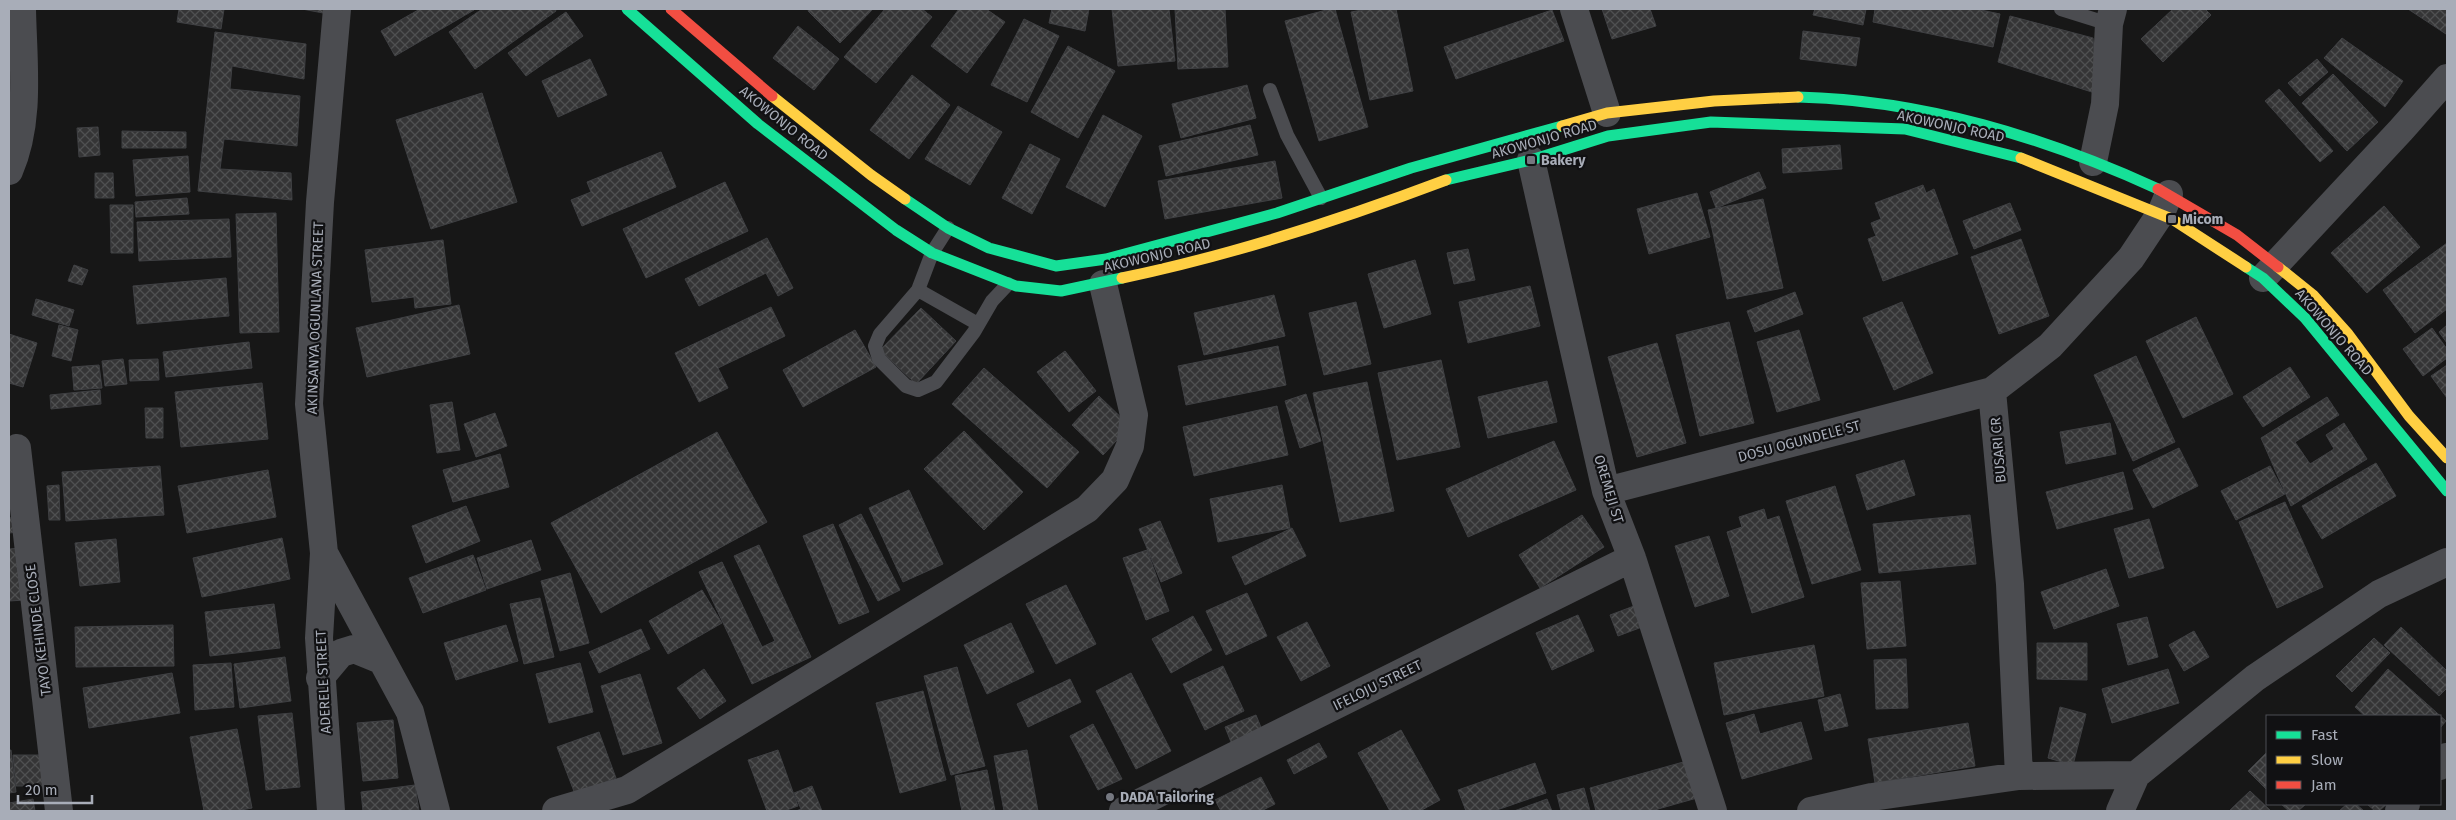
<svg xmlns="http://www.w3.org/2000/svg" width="2456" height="820" font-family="'Fira Sans',sans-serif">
  <defs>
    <pattern id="building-cross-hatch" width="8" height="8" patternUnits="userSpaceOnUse" patternTransform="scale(1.25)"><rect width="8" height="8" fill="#353536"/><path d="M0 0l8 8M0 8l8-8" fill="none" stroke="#4f5051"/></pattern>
  </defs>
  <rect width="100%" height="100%" fill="#171717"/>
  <path fill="url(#building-cross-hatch)" stroke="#3f4043" d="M179,9H224L221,29L177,22Z
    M302,9H324L323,13Z
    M420,9H474V10L395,56L381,31Z
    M482,9H555L556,11L475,69L449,32Z
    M809,9H873L840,43L808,11Z
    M885,9H922L932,17L876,83L844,57Z
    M959,9H986L1005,22L967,73L931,46Z
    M1052,9H1089L1085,31L1049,23Z
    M1112,9H1169L1175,61L1118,66Z
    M1175,9H1225L1228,67L1178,69Z
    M1330,9H1335L1368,127L1319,141L1285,21Z
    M1368,9H1396L1413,91L1370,100L1351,12Z
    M1602,9H1650L1656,26L1612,39Z
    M1815,9H1866L1863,25L1813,15Z
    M1875,9H1976L2000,14L1993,47L1873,22Z
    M2173,9H2205L2211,15L2163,62L2141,39Z
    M2408,9H2447V32L2446,34Z
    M1552,10L1564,41L1456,79L1444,47Z
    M566,12L583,36L526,76L508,53Z
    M2010,16L2093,38L2098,94L1998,62Z
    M1024,19L1059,36L1027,102L991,85Z
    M798,26L839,59L814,90L773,58Z
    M1803,31L1860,38L1856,66L1800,59Z
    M215,32L306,44L304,79L232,66L230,89L300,96L297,146L224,139L220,169L291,173L292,200L198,191Z
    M2342,38L2403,81L2385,107L2324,58Z
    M1068,46L1115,71L1078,138L1031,112Z
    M590,59L607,95L558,117L542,81Z
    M2317,59L2328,72L2300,96L2288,83Z
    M2333,74L2378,122L2347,151L2302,103Z
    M912,75L950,105L909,159L870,130Z
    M1247,85L1256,118L1181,138L1172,104Z
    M2279,89L2333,151L2320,162L2265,101Z
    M482,93L517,202L431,229L396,120Z
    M958,106L1002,132L970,185L925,159Z
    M1103,115L1142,136L1105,207L1066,187Z
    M1250,125L1258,155L1166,176L1159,146Z
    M98,127L100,155L79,157L77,128Z
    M122,131L186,132V148H122Z
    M1030,144L1060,159L1032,214L1002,198Z
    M1840,145L1842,169L1783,173L1782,149Z
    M661,152L676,187L582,226L571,200L591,192L587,182Z
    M188,156L190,192L136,196L133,160Z
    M1275,161L1282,198L1165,219L1158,181Z
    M1759,172L1766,188L1716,208L1710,192Z
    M95,173H113L114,198H95Z
    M725,182L748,231L646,278L623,229Z
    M1923,185L1926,193L1934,189L1958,254L1883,281L1868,239L1876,236L1871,223L1881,219L1875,203Z
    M1697,193L1710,237L1649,254L1637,209Z
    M187,198L189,214L136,217L135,202Z
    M1763,199L1783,288L1727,299L1708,210Z
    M2010,203L2021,230L1974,249L1963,221Z
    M110,205H133V253H111Z
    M2384,206L2420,247L2367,293L2331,253Z
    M276,213L279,332L240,333L236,214Z
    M229,219L231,257L139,261L137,222Z
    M767,238L793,288L778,296L766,273L699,306L685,279Z
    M2021,239L2049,316L1999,334L1971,257Z
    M443,240L451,304L415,308L414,297L372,302L365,250Z
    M2447,243V309L2415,333L2383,290Z
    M1468,249L1475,280L1454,284L1447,253Z
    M1415,260L1431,314L1384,328L1368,274Z
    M74,265L88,270L82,285L68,281Z
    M226,278L229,316L137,324L133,286Z
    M1530,286L1540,326L1468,343L1459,302Z
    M1795,292L1803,314L1755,332L1747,311Z
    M1274,295L1285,336L1204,355L1194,313Z
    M36,299L74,310L69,326L32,315Z
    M1356,302L1371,364L1324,375L1309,313Z
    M1902,302L1933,373L1894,390L1863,318Z
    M459,305L470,354L367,377L356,328Z
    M771,307L785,336L718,368L728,388L699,402L675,353Z
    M921,308L956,341L916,384L880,350Z
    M2196,317L2233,394L2183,418L2146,341Z
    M1729,322L1754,423L1700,436L1676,335Z
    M59,325L78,330L71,361L52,356Z
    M2447,325V343L2439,332Z
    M2432,328L2447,349V358L2423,376L2403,349Z
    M855,330L876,367L803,407L783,370Z
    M1799,330L1820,400L1777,412L1757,342Z
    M9,334L37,343L23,387L9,383Z
    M249,342L252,368L166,377L163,352Z
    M1657,343L1686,443L1637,457L1608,357Z
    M1278,346L1286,385L1186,405L1178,366Z
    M1065,351L1096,391L1069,412L1037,372Z
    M2136,356L2175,442L2133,461L2094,375Z
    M123,359L127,384L105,386L102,361Z
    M158,359L159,380L130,381L129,360Z
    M1441,360L1460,447L1397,460L1378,373Z
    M99,365L102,388L74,390L72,367Z
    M2447,365V398L2431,376Z
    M2290,367L2310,397L2263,427L2243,397Z
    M984,368L1079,452L1047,488L952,404Z
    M1547,381L1557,422L1488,438L1478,397Z
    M1367,382L1394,511L1340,522L1313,393Z
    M262,383L268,439L181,447L175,392Z
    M100,390L101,404L51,409L50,395Z
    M1306,394L1321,441L1300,448L1285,401Z
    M1099,396L1130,426L1103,455L1072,425Z
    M2327,397L2339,415L2295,442L2310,464L2334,449L2326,435L2344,423L2367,459L2291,506L2261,438Z
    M452,402L460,450L437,453L430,405Z
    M1277,406L1288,455L1194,476L1183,427Z
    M145,408H163V438H146Z
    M495,413L507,446L476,457L464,424Z
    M2110,423L2116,454L2066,464L2060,432Z
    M964,431L1023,492L984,530L924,469Z
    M717,432L767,522L601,613L551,523Z
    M1554,441L1576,490L1468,537L1446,489Z
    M2179,448L2198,486L2153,508L2133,470Z
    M500,454L509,487L453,502L443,470Z
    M1904,460L1915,495L1867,510L1856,475Z
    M2376,463L2396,496L2322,539L2302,506Z
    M160,466L164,515L66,521L62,472Z
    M2270,466L2285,494L2236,520L2221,491Z
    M268,470L276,517L187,533L178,486Z
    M2123,472L2133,509L2057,529L2046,492Z
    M59,485L60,520H49L47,486Z
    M1282,485L1290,528L1218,542L1210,499Z
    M1835,486L1861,570L1812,584L1786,501Z
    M909,490L943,564L903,582L869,508Z
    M2285,502L2323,587L2277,608L2239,522Z
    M466,506L480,541L426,563L412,526Z
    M1764,509L1767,520L1779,516L1804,597L1752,613L1727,532L1742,527L1739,517Z
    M861,514L900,590L878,601L839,525Z
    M1582,515L1604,547L1540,588L1519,555Z
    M1970,515L1976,564L1879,573L1873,524Z
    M17,517L19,532L9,533V518Z
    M2149,519L2164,568L2129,578L2114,529Z
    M1160,521L1182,573L1161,582L1139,529Z
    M833,524L869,612L839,624L803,536Z
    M1292,528L1306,556L1245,585L1232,557Z
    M1709,536L1729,596L1695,607L1675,546Z
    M282,538L290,579L202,597L193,558Z
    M116,539L120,582L80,586L75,543Z
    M531,540L541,570L487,589L477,558Z
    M759,545L811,657L752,684L699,572L722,562L762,647L775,641L734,556Z
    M21,548L25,600L9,601V549Z
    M1147,550L1169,611L1146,620L1123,558Z
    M473,555L486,590L423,613L409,578Z
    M2106,569L2119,606L2054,629L2041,592Z
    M570,573L589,643L560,651L541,581Z
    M1900,581L1906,646L1867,649L1861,583Z
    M1066,585L1096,644L1056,664L1026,604Z
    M702,590L722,623L668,654L649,621Z
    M1247,593L1267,636L1226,655L1206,611Z
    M540,598L554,657L524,664L510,604Z
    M1642,603L1650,624L1618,636L1610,615Z
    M274,604L280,648L210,656L205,612Z
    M1578,615L1594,651L1552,670L1536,633Z
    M1193,616L1212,650L1171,673L1152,639Z
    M2147,617L2158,657L2128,665L2117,624Z
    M1307,622L1330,666L1301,681L1277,637Z
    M1011,623L1034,672L987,694L964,645Z
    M173,625L174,666L76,667L75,627Z
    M506,625L518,661L456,680L444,643Z
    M2401,627L2447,671V688L2439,696L2384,645Z
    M641,629L650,649L599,673L589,652Z
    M2194,631L2209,657L2184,671L2169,645Z
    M2374,638L2390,653L2352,692L2336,676Z
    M2037,643H2087V680L2037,679Z
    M1814,645L1824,696L1724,715L1714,663Z
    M285,657L291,701L240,708L234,664Z
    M1906,659L1908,708L1876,709L1874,660Z
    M231,663L234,707L195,710L193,665Z
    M580,663L593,712L549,723L536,674Z
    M1223,666L1244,711L1205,730L1183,684Z
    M957,667L985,766L951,775L924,676Z
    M704,669L726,701L700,719L677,688Z
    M2168,669L2179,703L2112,723L2102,689Z
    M2388,669L2446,721L2440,728V716H2365L2355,707Z
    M172,673L180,713L89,728L83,688Z
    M1131,673L1171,751L1136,769L1096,691Z
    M640,674L662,743L623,755L601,686Z
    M1070,679L1081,702L1028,727L1017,704Z
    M923,691L946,780L900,793L876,703Z
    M1840,694L1848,726L1825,731L1818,700Z
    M2060,707L2086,714L2073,765L2048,758Z
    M292,713L300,787L266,790L258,716Z
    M1754,714L1760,734L1801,722L1812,759L1742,779L1726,723Z
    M1256,715L1264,735L1233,747L1225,727Z
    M393,720L398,778L363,781L357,723Z
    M1968,723L1975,766L1875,783L1868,739Z
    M1093,724L1122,779L1098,790L1070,736Z
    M237,729L252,808L235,811H204L190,737Z
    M1401,730L1440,800L1420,811H1390L1358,753Z
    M599,732L616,778L575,794L557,747Z
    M1319,743L1327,757L1294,774L1287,760Z
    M9,750H11L16,792L9,793Z
    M778,750L798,806L784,811H767L748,760Z
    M1027,750L1038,811H1004L994,756Z
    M2267,752V790L2248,771Z
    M13,755H41L44,786H16Z
    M1694,759L1704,796L1651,811H1596L1590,788Z
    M1535,763L1546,793L1494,811H1466L1458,790Z
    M987,770L995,811H962L955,776Z
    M1261,777L1275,804L1261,811H1221L1215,800Z
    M415,785L419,811H363L361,792Z
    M812,786L822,811H796L801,809L794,793Z
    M1584,788L1590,811H1561L1557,795Z
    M2250,791L2271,811H2229Z
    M33,799L35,811H9V803Z
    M1547,799L1552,811H1514Z
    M2281,804H2306L2298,811H2289Z
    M2347,804H2356L2364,811H2339Z
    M2367,804H2387L2379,811H2375Z"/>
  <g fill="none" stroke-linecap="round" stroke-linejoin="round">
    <path stroke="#4b4c50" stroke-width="14" d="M2061,9L2109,24
      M1270,90L1287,135L1321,198
      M948,228L932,253L918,290L880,334L875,346L879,359L906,386L918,390L936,382L974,332L992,301L1008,284
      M918,290L978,324"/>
    <path stroke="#4b4c50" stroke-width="28" d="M337,9L320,202L309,404L324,553L410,712L436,811
      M1574,9L1607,113
      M1531,160L1606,491L1632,558L1713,811
      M2093,162L2105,104L2109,24L2113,9
      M9,171C31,121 23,62 22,9
      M2263,278L2401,130L2447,78
      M17,448L59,811
      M1606,491L1992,391
      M324,553L319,638L331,811
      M320,678L341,653L354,649L381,660
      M2440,766L2447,757
      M2019,776L2010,584L1992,391L2050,346L2131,258L2161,213L2169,194
      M556,811L627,790L1087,509L1115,480L1130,446L1134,415L1103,284
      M1123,811L1632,558
      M1811,811L1872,797L2019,776L2136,775
      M2120,811L2136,775L2255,678L2379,594L2447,562
      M2399,811L2406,804"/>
    <path stroke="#16e098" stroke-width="11" d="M627,9L758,124L896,230L932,253L1016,286L1061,291L1122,278
      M1798,97C1924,100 2044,137 2158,189
      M1446,180L1531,160L1608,136L1711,122L1905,129L2021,158
      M905,199L948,228L989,248L1056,266L1106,259L1277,213L1411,168L1562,126
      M2246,267L2263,278L2305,318L2447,491"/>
    <path stroke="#ffcf43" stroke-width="11" d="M772,96L871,175L905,199
      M1562,126L1607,113L1714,101L1798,97
      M2021,158L2172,219L2246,267
      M2278,267L2313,295L2348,334L2409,416L2447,458
      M1122,278C1233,255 1340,220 1446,180"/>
    <path stroke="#f24e42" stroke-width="11" d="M671,9L772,96
      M2158,189L2237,235L2278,267"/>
  </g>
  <g fill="#757880" stroke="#111113" stroke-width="2">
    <rect x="1526" y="155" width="10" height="10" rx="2.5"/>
    <rect x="2167" y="214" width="10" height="10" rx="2.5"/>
    <circle cx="1110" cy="797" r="5"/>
  </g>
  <g text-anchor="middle" stroke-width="4.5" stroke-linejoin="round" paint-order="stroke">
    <g font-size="14" fill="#a8adb8" stroke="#111113">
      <text transform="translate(784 123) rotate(39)" y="5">AKOWONJO ROAD</text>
      <text transform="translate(1951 126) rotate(12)" y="5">AKOWONJO ROAD</text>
      <text transform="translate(1544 139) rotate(-16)" y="5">AKOWONJO ROAD</text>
      <text transform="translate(1157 255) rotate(-13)" y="5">AKOWONJO ROAD</text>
      <text transform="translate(315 318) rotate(-88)" y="5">AKINSANYA OGUNLANA STREET</text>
      <text transform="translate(2334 332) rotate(49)" y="5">AKOWONJO ROAD</text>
      <text transform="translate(1799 441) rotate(-15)" y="5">DOSU OGUNDELE ST</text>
      <text transform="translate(1998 450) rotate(-95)" y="5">BUSARI CR</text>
      <text transform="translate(1609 489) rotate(73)" y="5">OREMEJI ST</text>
      <text transform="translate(38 630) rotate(-97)" y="5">TAYO KEHINDE CLOSE</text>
      <text transform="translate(323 682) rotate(-93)" y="5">ADERELE STREET</text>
      <text transform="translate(1377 685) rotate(-26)" y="5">IFELOJU STREET</text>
    </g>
    <g font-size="14" font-weight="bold" fill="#a8adb8" stroke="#111113" text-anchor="start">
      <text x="1541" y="165">Bakery</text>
      <text x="2182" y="224">Micom</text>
      <text x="1120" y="802">DADA Tailoring</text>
    </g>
  </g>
  <rect width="2456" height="820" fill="none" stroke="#a8adb8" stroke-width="20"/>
  <rect x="2266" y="715" width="175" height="90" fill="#111113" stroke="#4d4f55"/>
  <rect x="2276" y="731" width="25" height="8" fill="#16e098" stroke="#4d4f55"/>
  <text x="2311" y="740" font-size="15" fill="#a8adb8">Fast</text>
  <rect x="2276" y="756" width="25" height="8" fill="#ffcf43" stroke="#4d4f55"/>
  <text x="2311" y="765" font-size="15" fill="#a8adb8">Slow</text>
  <rect x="2276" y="781" width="25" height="8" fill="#f24e42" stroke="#4d4f55"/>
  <text x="2311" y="790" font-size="15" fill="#a8adb8">Jam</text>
  <path d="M18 795v8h74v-8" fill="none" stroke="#a8adb8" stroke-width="2.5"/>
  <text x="25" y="795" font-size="15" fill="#a8adb8" stroke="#111113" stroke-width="4" paint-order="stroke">20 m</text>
</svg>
